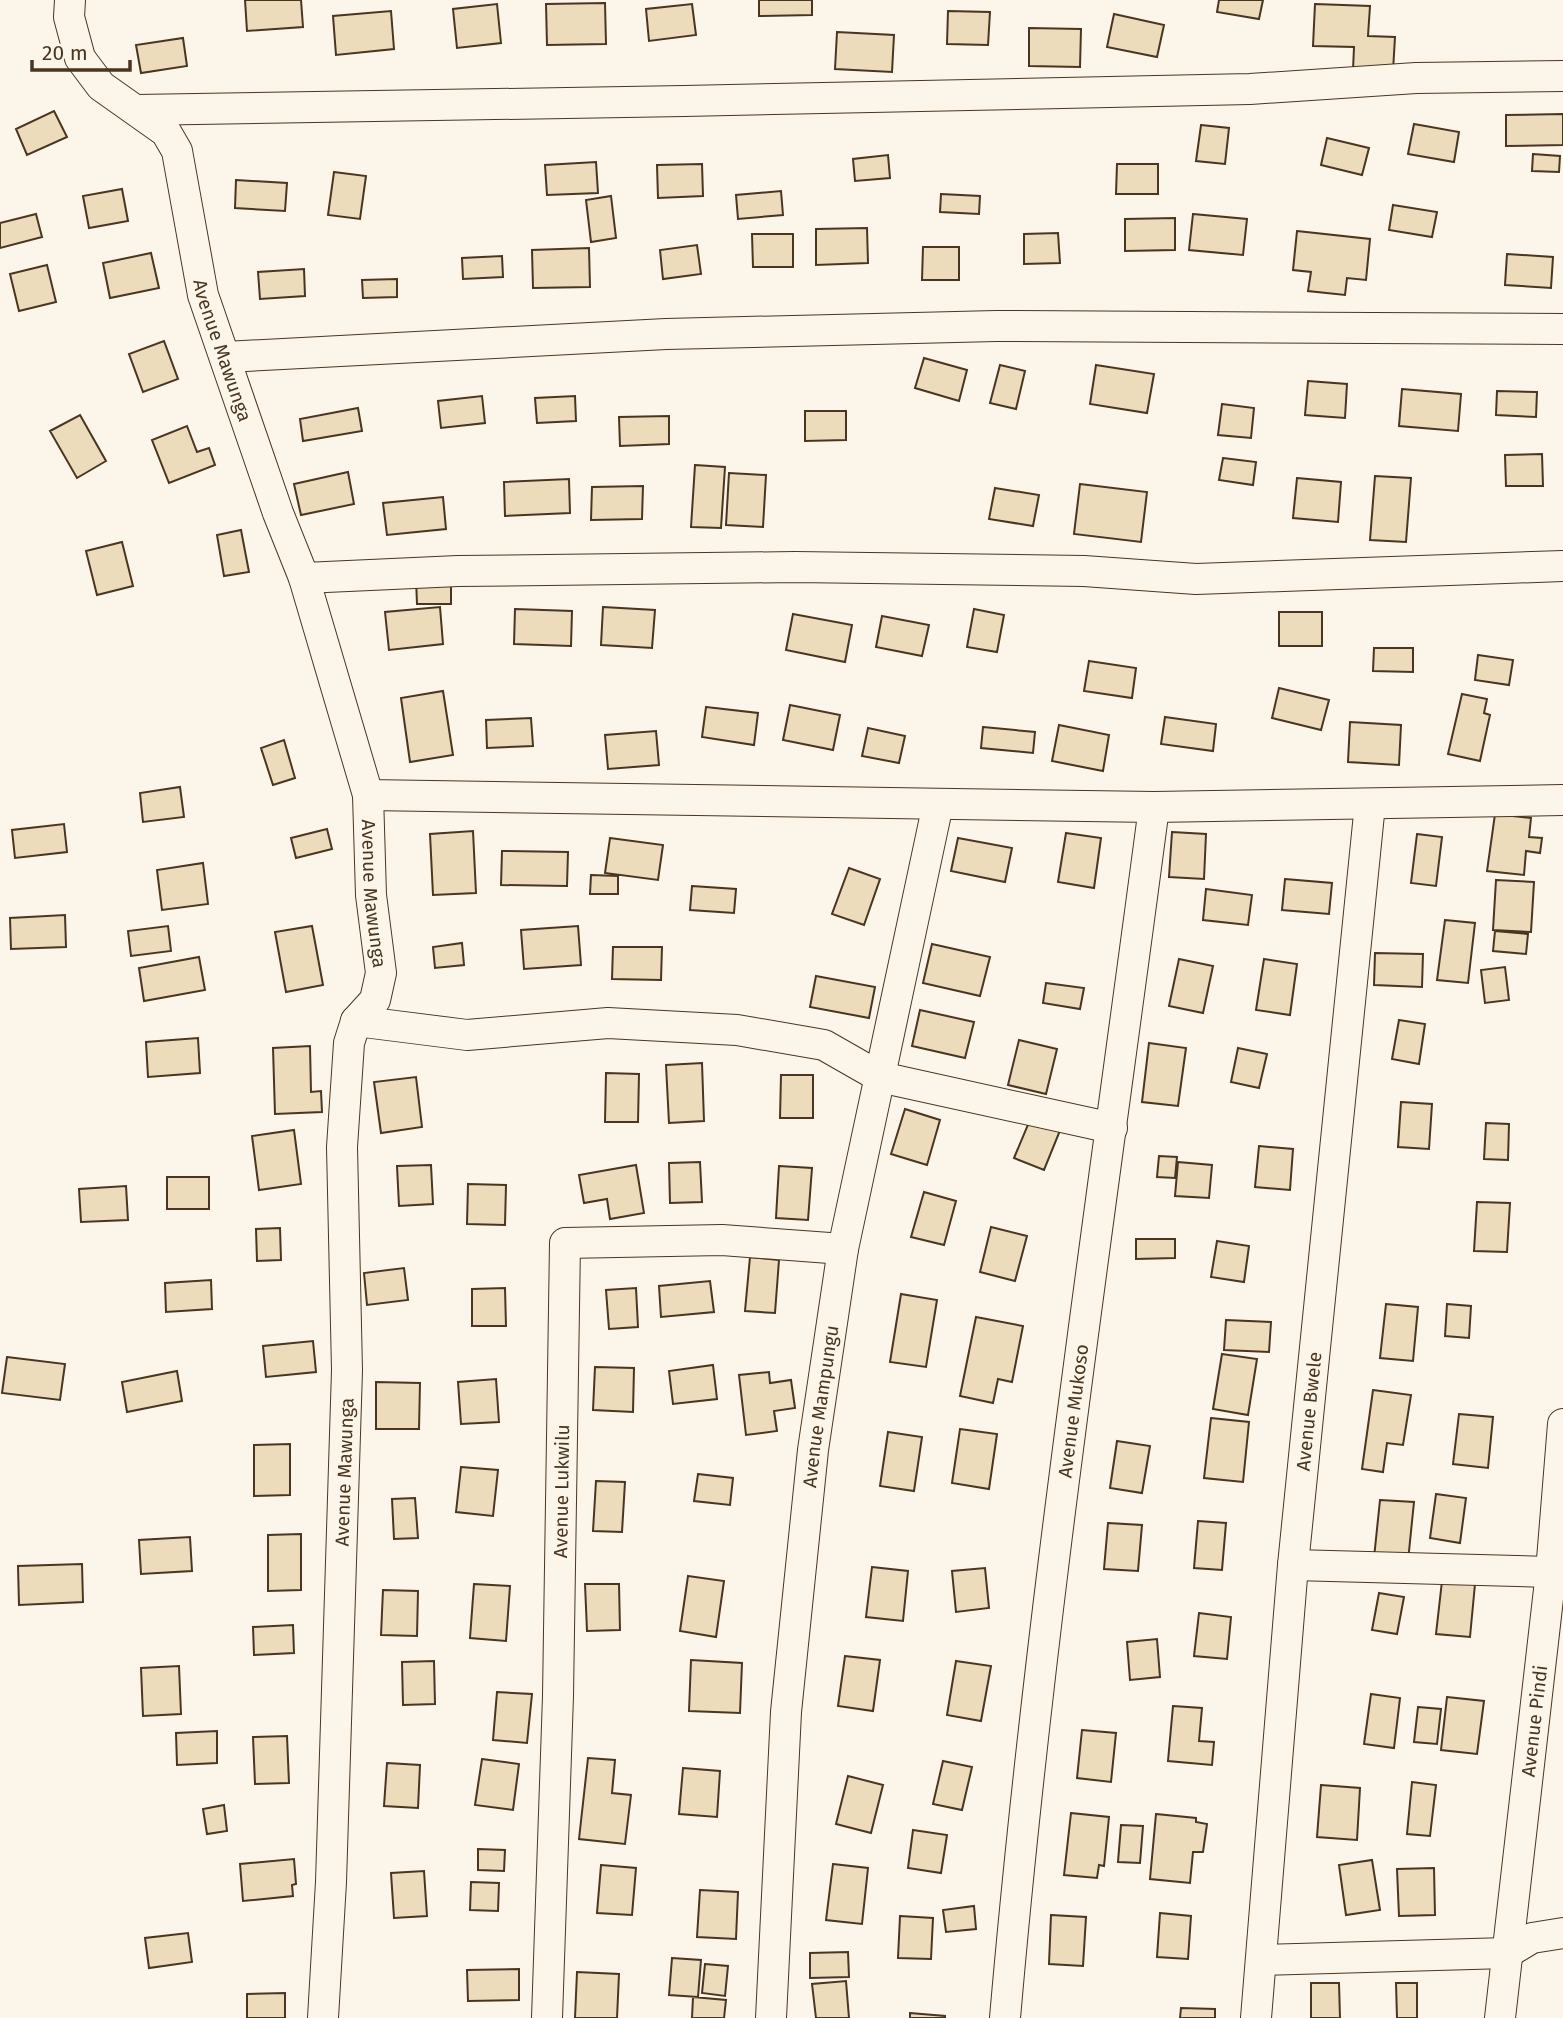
<svg xmlns="http://www.w3.org/2000/svg" width="1563" height="2018" font-family="'Fira Sans',sans-serif">
  <rect width="100%" height="100%" fill="#fbf6e9"/>
  <path fill="#ecdcbc" stroke="#4a3520" stroke-width="2" d="M245,0H301L303,27L247,31Z
    M759,0H812V15L759,16Z
    M1219,0H1263L1259,19L1217,12Z
    M605,3L606,44L547,45L546,4Z
    M497,4L501,43L457,48L453,9Z
    M692,4L696,35L649,41L646,9Z
    M1315,4L1370,6L1368,36L1395,37L1393,71L1353,70L1354,47L1313,46Z
    M391,11L394,49L336,55L333,16Z
    M948,11L990,12L988,45L947,44Z
    M1114,14L1164,25L1157,57L1107,47Z
    M1029,28L1081,29L1080,67L1029,66Z
    M837,32L894,35L892,72L835,69Z
    M183,38L187,66L141,73L136,45Z
    M54,111L67,137L27,155L16,129Z
    M1563,114V145L1506,146V115Z
    M1414,124L1459,132L1454,162L1408,154Z
    M1201,125L1229,128L1225,164L1196,161Z
    M1327,138L1369,148L1362,175L1321,165Z
    M1533,154L1560,156L1559,172L1532,171Z
    M888,155L890,178L855,181L853,159Z
    M596,162L598,193L547,195L545,165Z
    M702,164L703,196L658,198L657,165Z
    M1117,164H1158V194H1116Z
    M334,172L366,176L360,219L328,215Z
    M236,180L287,183L285,211L235,208Z
    M122,189L128,221L89,228L83,196Z
    M781,191L783,215L738,219L736,195Z
    M941,194L980,196L979,214L940,212Z
    M611,196L616,238L591,242L586,200Z
    M1393,205L1437,212L1432,237L1389,230Z
    M36,214L42,237L0,248V223Z
    M1193,214L1247,219L1243,255L1189,250Z
    M1175,218V250L1125,251V219Z
    M867,228L868,263L816,265V229Z
    M1297,231L1370,239L1366,280L1347,278L1345,295L1308,291L1311,272L1293,270Z
    M1058,233L1060,263L1024,264V234Z
    M752,234H793V267H753Z
    M697,245L701,274L663,279L660,250Z
    M923,247H959V280H922Z
    M589,248L590,287L533,288L532,250Z
    M151,253L159,288L110,298L103,263Z
    M1507,254L1553,257L1551,288L1505,285Z
    M502,256L503,277L463,279L462,258Z
    M47,265L56,302L19,311L10,274Z
    M304,269L305,296L260,299L258,272Z
    M397,279V297L363,298L362,280Z
    M164,341L178,379L143,392L129,354Z
    M924,358L967,370L959,401L915,388Z
    M1000,365L1025,371L1016,409L990,403Z
    M1096,365L1154,374L1147,413L1090,404Z
    M1308,381L1347,384L1345,418L1305,415Z
    M1402,389L1461,394L1458,431L1399,426Z
    M1497,391L1537,392L1536,417L1496,415Z
    M482,396L485,423L441,428L438,401Z
    M575,396L576,421L537,423L535,398Z
    M1222,404L1254,408L1251,438L1218,435Z
    M358,408L362,431L303,441L300,419Z
    M805,411H846V440L805,441Z
    M80,415L106,461L77,478L50,431Z
    M669,416V444L620,446L619,417Z
    M187,426L197,452L209,448L215,465L169,483L152,440Z
    M1542,454L1543,486H1506L1505,455Z
    M1223,458L1256,462L1253,485L1219,480Z
    M695,465L725,467L721,528L691,527Z
    M348,472L354,504L301,515L294,484Z
    M729,473L766,475L763,527L726,525Z
    M1375,476L1411,478L1406,542L1370,540Z
    M1297,478L1341,482L1338,522L1293,518Z
    M569,479L570,513L505,516L504,482Z
    M1080,484L1147,492L1141,542L1074,534Z
    M643,486L642,519L591,520L592,487Z
    M995,488L1039,495L1033,526L989,519Z
    M443,497L446,529L387,535L383,503Z
    M241,530L249,572L224,576L217,535Z
    M122,542L133,586L97,595L86,551Z
    M451,578V604H417L416,579Z
    M440,607L443,644L389,650L385,612Z
    M603,607L655,610L652,648L601,645Z
    M515,609L572,611L571,646L514,644Z
    M974,609L1004,615L997,652L967,647Z
    M1279,612H1322V646H1279Z
    M793,614L852,625L845,662L786,650Z
    M882,616L929,625L922,656L876,647Z
    M1374,648H1413V672L1373,671Z
    M1478,655L1513,660L1509,685L1475,680Z
    M1089,661L1136,668L1132,698L1084,691Z
    M1279,688L1329,700L1321,730L1272,718Z
    M443,691L453,755L410,762L401,698Z
    M1462,694L1487,699L1484,713L1490,715L1480,761L1448,754Z
    M790,705L840,715L833,750L783,740Z
    M706,707L758,713L754,745L702,737Z
    M1165,717L1216,724L1213,751L1161,744Z
    M531,718L533,746L487,748L486,720Z
    M1350,722L1401,725L1399,765L1348,762Z
    M1059,725L1109,735L1103,771L1052,761Z
    M983,727L1035,732L1033,753L981,748Z
    M868,728L905,736L899,763L862,756Z
    M656,731L659,765L608,769L605,735Z
    M284,740L295,778L273,785L261,748Z
    M180,787L184,817L143,822L140,793Z
    M1495,814L1531,818L1529,837L1542,838L1540,853L1526,851L1524,875L1487,871Z
    M64,824L67,852L15,858L12,830Z
    M327,829L332,849L296,858L291,838Z
    M473,831L476,893L433,895L430,834Z
    M1172,832L1206,834L1204,879L1169,877Z
    M1066,833L1101,838L1094,888L1058,882Z
    M1417,834L1442,837L1436,886L1411,883Z
    M610,838L663,845L658,880L605,873Z
    M958,838L1012,848L1005,882L951,871Z
    M502,851L568,852L567,886L501,885Z
    M203,863L208,904L162,910L157,870Z
    M849,868L880,879L864,925L832,914Z
    M591,875L618,876V894H590Z
    M1285,879L1332,883L1329,914L1282,910Z
    M1496,880L1534,882L1531,932L1493,930Z
    M692,886L736,889L734,913L690,910Z
    M1206,889L1252,895L1248,925L1203,920Z
    M65,915L66,947L11,949L10,918Z
    M1445,920L1475,923L1468,983L1437,980Z
    M168,926L171,951L131,956L128,931Z
    M312,926L323,985L286,992L275,932Z
    M578,926L581,965L524,969L521,930Z
    M1495,931L1528,934L1526,954L1493,951Z
    M462,943L464,965L435,968L433,947Z
    M932,944L990,957L980,996L923,983Z
    M613,947H662L661,980L612,979Z
    M1375,953L1423,954L1422,987L1374,985Z
    M199,957L205,990L144,1001L139,968Z
    M1179,959L1213,966L1203,1013L1169,1006Z
    M1264,959L1297,964L1290,1015L1256,1010Z
    M1505,967L1509,1000L1485,1003L1481,970Z
    M816,976L875,987L869,1018L810,1007Z
    M1046,983L1084,988L1080,1009L1043,1003Z
    M920,1010L974,1022L965,1058L912,1046Z
    M1399,1020L1425,1024L1419,1064L1392,1059Z
    M198,1038L200,1073L148,1077L146,1042Z
    M1019,1040L1057,1049L1046,1094L1008,1085Z
    M1149,1043L1186,1048L1178,1106L1142,1102Z
    M310,1046L311,1092L321,1091L322,1112L275,1114L273,1048Z
    M1238,1048L1267,1054L1259,1088L1231,1082Z
    M702,1063L704,1121L669,1123L666,1065Z
    M606,1073L639,1074L638,1122H605Z
    M781,1075H813V1118H780Z
    M416,1077L422,1127L381,1133L374,1082Z
    M1401,1102L1432,1104L1429,1149L1398,1147Z
    M905,1109L940,1120L927,1165L891,1154Z
    M1032,1115L1061,1128L1044,1170L1014,1158Z
    M1486,1123L1509,1124L1508,1160L1484,1159Z
    M294,1130L301,1184L259,1190L252,1136Z
    M1259,1146L1293,1149L1290,1190L1255,1187Z
    M1159,1156L1177,1157L1175,1178L1157,1177Z
    M700,1162L702,1202L670,1203L669,1163Z
    M1178,1162L1212,1165L1209,1198L1175,1196Z
    M431,1165L433,1204L399,1206L397,1166Z
    M636,1165L644,1213L610,1219L607,1199L584,1203L579,1175Z
    M779,1166L812,1168L808,1220L776,1218Z
    M167,1177H209V1209H167Z
    M468,1184L506,1185L505,1225L467,1224Z
    M126,1186L128,1220L81,1222L79,1189Z
    M924,1192L956,1201L944,1245L911,1237Z
    M1477,1202L1510,1203L1507,1252L1474,1251Z
    M991,1227L1027,1236L1015,1281L980,1272Z
    M280,1228L281,1260L257,1261L256,1229Z
    M1136,1239H1175V1258L1136,1259Z
    M1217,1241L1249,1246L1244,1282L1211,1277Z
    M750,1257L779,1260L775,1313L745,1311Z
    M404,1268L408,1300L367,1305L364,1273Z
    M211,1280L212,1309L166,1312L165,1283Z
    M710,1281L714,1312L661,1317L659,1286Z
    M505,1288L506,1326H472V1289Z
    M636,1288L638,1327L609,1329L606,1290Z
    M901,1294L937,1300L926,1367L890,1362Z
    M1386,1304L1418,1307L1413,1361L1380,1358Z
    M1447,1304L1471,1306L1469,1338L1445,1336Z
    M976,1317L1023,1326L1012,1382L998,1379L993,1403L960,1396Z
    M1226,1320L1271,1322L1269,1352L1224,1350Z
    M313,1341L316,1372L266,1377L263,1346Z
    M1222,1354L1257,1359L1248,1415L1213,1409Z
    M7,1357L65,1364L60,1400L2,1393Z
    M713,1365L717,1399L673,1404L669,1371Z
    M595,1367L634,1368L633,1412L593,1410Z
    M177,1371L182,1401L127,1412L122,1382Z
    M769,1372L770,1383L791,1380L795,1408L774,1411L777,1431L746,1435L739,1375Z
    M496,1379L499,1422L461,1424L458,1382Z
    M376,1382L420,1383L419,1429H376Z
    M1373,1390L1411,1395L1403,1445L1387,1443L1383,1472L1362,1469Z
    M1459,1414L1493,1417L1488,1468L1453,1464Z
    M1211,1418L1249,1422L1243,1482L1204,1478Z
    M960,1429L997,1434L989,1489L952,1483Z
    M888,1432L922,1437L914,1491L880,1486Z
    M1117,1441L1150,1446L1142,1493L1110,1488Z
    M290,1444V1495L254,1496V1445Z
    M461,1467L498,1470L493,1516L456,1512Z
    M698,1474L733,1478L730,1505L694,1501Z
    M596,1481L625,1482L622,1532L593,1531Z
    M1436,1494L1466,1498L1460,1543L1430,1538Z
    M415,1498L418,1538L394,1539L392,1499Z
    M1380,1500L1414,1502L1408,1561L1374,1558Z
    M1198,1521L1226,1523L1222,1570L1194,1568Z
    M1108,1523L1142,1525L1138,1571L1104,1569Z
    M301,1534V1590L268,1591V1535Z
    M190,1537L192,1571L141,1574L139,1540Z
    M82,1564L83,1602L19,1605L18,1566Z
    M872,1567L908,1571L903,1621L866,1617Z
    M985,1568L989,1608L956,1612L952,1571Z
    M688,1576L724,1581L716,1637L680,1631Z
    M1442,1581L1475,1584L1470,1637L1436,1634Z
    M474,1584L510,1586L506,1641L470,1638Z
    M585,1584H619L620,1630L587,1631Z
    M383,1590L418,1591L417,1636L381,1635Z
    M1379,1593L1404,1597L1397,1634L1372,1630Z
    M1199,1613L1231,1617L1227,1659L1194,1656Z
    M293,1625L294,1653L254,1655L253,1627Z
    M1157,1639L1160,1677L1130,1680L1127,1642Z
    M845,1656L880,1660L873,1711L838,1706Z
    M691,1660L742,1663L740,1713L689,1711Z
    M434,1661L435,1704L403,1705L402,1662Z
    M956,1661L991,1666L981,1721L947,1715Z
    M179,1666L181,1714L143,1716L141,1668Z
    M497,1692L532,1694L527,1743L493,1740Z
    M1371,1694L1400,1698L1394,1748L1364,1744Z
    M1447,1697L1484,1701L1477,1754L1441,1750Z
    M1173,1706L1202,1708L1199,1741L1214,1742L1212,1765L1168,1761Z
    M1418,1707L1441,1709L1437,1744L1414,1742Z
    M1082,1730L1116,1733L1111,1782L1077,1778Z
    M217,1731V1763L177,1765L176,1733Z
    M287,1736L289,1783L255,1784L253,1737Z
    M588,1758L615,1760L612,1793L631,1795L625,1844L579,1839Z
    M482,1759L519,1764L513,1810L475,1805Z
    M943,1761L972,1767L962,1810L933,1804Z
    M387,1763L420,1765L418,1808L384,1806Z
    M683,1768L720,1771L717,1817L679,1814Z
    M848,1776L883,1785L871,1833L836,1824Z
    M1412,1782L1436,1785L1430,1836L1407,1834Z
    M1321,1785L1360,1788L1357,1840L1317,1837Z
    M224,1805L227,1831L207,1834L203,1809Z
    M1071,1813L1109,1817L1104,1866L1099,1865L1097,1878L1064,1875Z
    M1156,1814L1196,1818V1822L1207,1824L1203,1852H1193L1190,1883L1150,1879Z
    M1121,1825L1143,1826L1140,1863L1118,1862Z
    M913,1830L947,1835L941,1873L908,1868Z
    M478,1849L505,1850L504,1871L478,1870Z
    M294,1859L296,1884L292,1885L293,1896L243,1901L240,1864Z
    M1372,1860L1380,1910L1346,1915L1339,1865Z
    M833,1864L868,1868L862,1924L826,1920Z
    M601,1865L636,1868L632,1915L597,1913Z
    M1434,1868L1435,1915L1399,1916L1397,1869Z
    M424,1871L427,1916L394,1918L391,1873Z
    M471,1882L499,1883L498,1911L470,1910Z
    M700,1890L738,1892L736,1939L697,1937Z
    M974,1906L976,1929L946,1932L943,1910Z
    M1160,1913L1191,1916L1188,1959L1157,1957Z
    M1051,1915L1086,1917L1083,1966L1049,1964Z
    M900,1916L933,1918L931,1959L898,1958Z
    M188,1933L192,1962L149,1968L145,1938Z
    M848,1952L849,1977L810,1978V1953Z
    M672,1958L701,1960L698,1997L669,1995Z
    M705,1964L728,1966L725,1996L702,1993Z
    M519,1969V2000L468,2001L467,1970Z
    M577,1972L619,1974L617,2018H575Z
    M846,1981L849,2018H816L812,1984Z
    M1311,1983H1339L1340,2018H1311Z
    M1396,1983H1417V2018H1397Z
    M285,1993V2018H247V1994Z
    M693,1997L726,2000L724,2018H692Z
    M1181,2008L1215,2009V2018H1180Z
    M910,2013L945,2016V2018H910Z"/>
  <g fill="none" stroke-linecap="round" stroke-linejoin="round">
    <g stroke="#4a3520" stroke-width="32">
      <g id="minor">
        <path id="s1" d="M70,0L69,17L80,58L101,86L166,132L177,151L203,295L278,513L304,578L368,795L371,895L381,973L375,1000L356,1021L349,1043L342,1147L347,1370L331,1882L323,2018"/>
        <path d="M136,110L684,101L1250,89L1416,78L1563,76"/>
        <path d="M225,357L666,334L996,326L1563,329"/>
        <path d="M304,578L458,571L795,567L1084,571L1196,579L1563,566"/>
        <path d="M368,795L1154,807L1563,800"/>
        <path d="M356,1021L467,1035L608,1023L737,1030L824,1045L880,1077L1112,1128"/>
        <path d="M1293,1565L1551,1572"/>
        <path d="M1261,1960L1507,1953L1532,1938L1563,1933"/>
        <path id="s2" d="M547,2018L558,1696L565,1243L722,1240L843,1249"/>
        <path id="s3" d="M771,2018L786,1712L813,1450L843,1249L938,804"/>
        <path id="s4" d="M1005,2018C1040,1613 1101,1210 1154,807"/>
        <path id="s5" d="M1256,2018L1293,1565L1370,804"/>
        <path id="s6" d="M1500,2018L1551,1572L1563,1424"/>
      </g>
    </g>
    <use href="#minor" stroke="#fbf6e9" stroke-width="30"/>
  </g>
  <g text-anchor="middle" stroke-width="5" stroke-linejoin="round" paint-order="stroke">
    <g font-size="19" fill="#4a3520" stroke="#fbf6e9">
      <text dy="7" stroke="none"><textPath href="#s1" startOffset="401">Avenue Mawunga</textPath></text>
      <text dy="7" stroke="none"><textPath href="#s1" startOffset="968">Avenue Mawunga</textPath></text>
      <text dy="7" stroke="none"><textPath href="#s3" startOffset="614">Avenue Mampungu</textPath></text>
      <text dy="7" stroke="none"><textPath href="#s5" startOffset="609">Avenue Bwele</textPath></text>
      <text dy="7" stroke="none"><textPath href="#s4" startOffset="611">Avenue Mukoso</textPath></text>
      <text transform="translate(344 1472) rotate(-88)" y="7">Avenue Mawunga</text>
      <text dy="7" stroke="none"><textPath href="#s2" startOffset="527">Avenue Lukwilu</textPath></text>
      <text dy="7" stroke="none"><textPath href="#s6" startOffset="299">Avenue Pindi</textPath></text>
    </g>
  </g>
  <path d="M32 60v10h98v-10" fill="none" stroke="#4a3520" stroke-width="3.5"/>
  <text x="42" y="60" font-size="21" fill="#4a3520" stroke="#fbf6e9" stroke-width="5" paint-order="stroke">20 m</text>
</svg>
